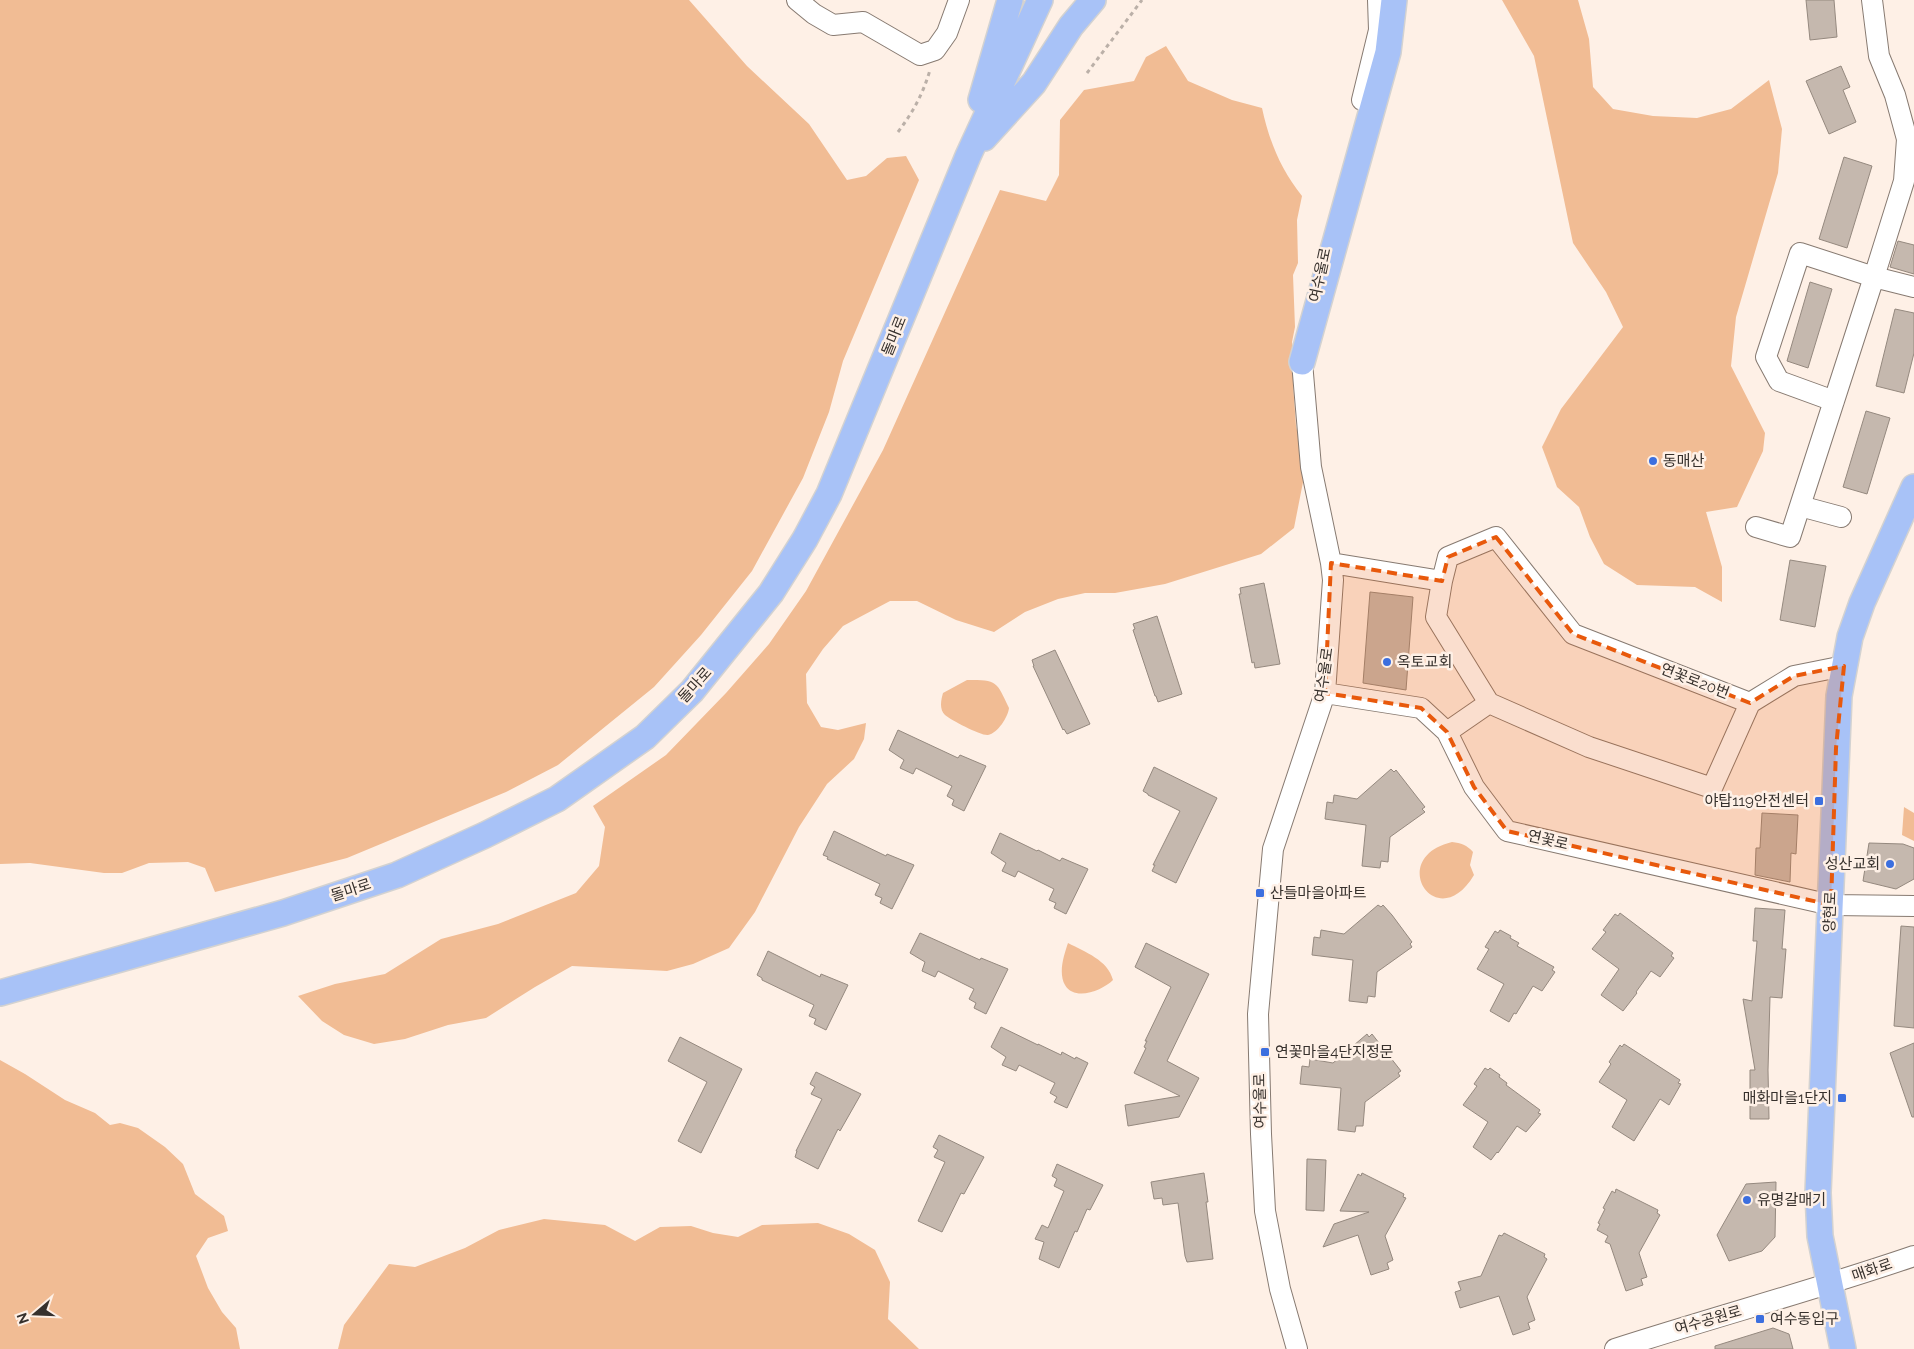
<svg xmlns="http://www.w3.org/2000/svg" width="1914" height="1349" font-family="Raleway,'Noto Sans KR',sans-serif">
  <rect width="100%" height="100%" fill="#fef0e6"/>
  <path fill="#f1bc94" d="M0,0H689L747,66L809,124L847,180L866,176L887,158L906,156L919,180L843,361L829,412L803,478L752,571L701,635L654,687L558,765L506,792L347,858L215,892L205,868L188,862L149,863L122,873H104L30,863L0,864Z
    M1502,0H1578L1589,39L1593,87L1613,109L1653,116L1697,118L1731,109L1769,80L1782,129L1778,173L1736,317L1731,366L1765,433L1763,451L1737,507L1706,512L1722,567V602L1695,587L1637,585L1604,564L1590,537L1579,507L1557,487L1542,447L1561,409L1623,327L1606,292L1573,243L1534,56Z
    M1166,46L1188,81L1232,100L1262,108C1269,141 1281,170 1302,196L1297,220L1298,263L1293,275L1295,327L1292,342L1294,357L1293,384L1296,426L1301,447L1303,482L1294,528L1261,554L1165,584L1115,593H1085L1058,599L1025,612L994,632L956,620L917,601H890L843,626L823,649L806,674L807,703L821,727L838,730L866,723L864,739L854,759L827,784L799,827L755,912L729,948L693,964L667,971L572,966L535,987L486,1018L448,1025L405,1039L374,1044L344,1035L322,1021L298,996L335,984L385,974L441,939L498,924L576,893L599,866L605,827L593,806L666,755L726,693L769,644L806,591L883,450L1000,190L1046,201L1059,175L1060,120L1084,90L1134,81L1146,57Z
    M967,680C998,680 996,681 1009,708C1008,717 998,733 988,735C981,736 951,720 945,715C939,709 941,700 943,693Z
    M1904,807L1914,813V841L1902,835Z
    M1452,842C1461,843 1467,845 1473,852L1470,865L1474,875C1437,937 1385,858 1452,842Z
    M1068,943C1085,952 1108,960 1113,980C1103,990 1075,1002 1065,985C1058,973 1064,955 1068,943Z
    M0,1060L25,1074L65,1100L95,1113L110,1125L120,1123L138,1128L165,1147L183,1164L195,1194L224,1216L228,1231L208,1238L196,1256L208,1288L222,1312L236,1328L240,1349H0Z
    M544,1219L605,1225L635,1241L660,1227L691,1226L713,1233L738,1237L762,1225L818,1223L849,1234L875,1250L890,1282L888,1319L919,1349H338L344,1325L389,1264L415,1267L465,1248L499,1230Z"/>
  <path fill="#c5b8ae" stroke="#95897f" d="M1806,0H1834L1837,37L1810,40Z
    M1841,66L1850,87L1843,90L1856,122L1829,134L1806,81Z
    M1844,157L1872,166L1847,248L1819,239Z
    M1898,241L1914,245V274L1890,267Z
    M1810,282L1832,289L1808,368L1787,361Z
    M1895,309L1914,313V353L1904,393L1876,386Z
    M1866,411L1890,418L1867,494L1843,487Z
    M1790,560L1826,566L1815,627L1780,620Z
    M1264,583L1280,664L1255,668L1254,662L1252,663L1239,594H1241L1240,588Z
    M1370,592L1413,597L1406,690L1363,683Z
    M1157,616L1182,694L1158,702L1156,696H1155L1133,630L1135,629L1133,624Z
    M1055,650L1090,724L1067,734L1064,729L1063,730L1033,666H1034L1032,660Z
    M898,730L958,758L960,755L986,766L964,811L952,805L954,800L947,796L952,786L916,768L913,774L900,768L904,760L889,750Z
    M1154,767L1217,798L1176,883L1152,871L1155,865H1153L1180,811L1148,795V794L1143,791Z
    M1391,769L1394,772L1396,770L1417,797L1425,807L1422,809L1425,812L1390,837L1388,862L1381,861L1380,868L1362,866L1366,825L1325,819L1327,802L1333,803L1334,795L1357,799Z
    M1762,813L1798,815L1796,854L1791,853L1790,882L1755,875L1756,848H1760Z
    M834,831L886,856L887,854L914,865L892,909L880,903L882,898L875,895L880,884L827,859L828,857L823,855Z
    M1000,833L1037,851L1038,850L1060,861L1062,858L1088,869L1066,914L1054,908L1056,903L1049,900L1054,889L1018,871L1015,877L1002,871L1006,863L991,853Z
    M1869,843L1903,844L1914,848V879L1896,889L1863,881Z
    M1378,905L1381,907L1383,905L1392,915L1412,942L1410,944L1412,947L1377,972L1375,997L1368,996L1367,1003L1349,1001L1353,960L1312,955L1314,937L1320,938L1321,930L1344,934Z
    M1755,908L1785,910L1782,949H1786L1782,998L1770,997L1768,1070L1769,1119H1750V1070H1755L1743,999L1752,1001L1757,941H1753Z
    M1620,913L1673,953L1671,956L1674,958L1660,977L1651,971L1636,992L1637,993L1623,1011L1601,995L1619,969L1592,949L1606,932L1603,930L1615,914L1618,916Z
    M1901,926L1914,927V1028L1894,1026Z
    M1500,930L1511,936L1510,938L1519,943L1517,946L1554,967L1552,970L1555,972L1542,991L1533,986L1516,1014L1514,1013L1509,1022L1490,1011L1504,984L1477,969L1489,949L1485,947L1495,931L1498,933Z
    M920,933L980,960L981,958L1008,969L986,1014L974,1008L976,1003L969,999L974,989L938,971L935,977L922,971L925,962L910,953Z
    M1146,943L1209,974L1167,1061L1199,1078L1179,1117L1128,1126L1125,1105L1180,1096L1134,1073L1146,1048L1144,1047L1147,1041H1145L1171,987L1135,967Z
    M768,951L820,977L821,974L848,985L826,1030L814,1024L816,1019L809,1016L814,1005L762,980V978L757,975Z
    M1001,1027L1038,1045V1044L1061,1055L1062,1052L1075,1059L1076,1057L1088,1063L1067,1108L1054,1102L1057,1097L1050,1093L1055,1083L1019,1065L1016,1071L1002,1065L1006,1057L991,1047Z
    M1367,1034L1369,1037L1372,1034L1401,1071L1398,1073L1400,1076L1365,1102L1363,1126H1356L1355,1132L1338,1130L1341,1088L1300,1084L1302,1066L1309,1067L1310,1059L1333,1063Z
    M680,1037L742,1069L701,1153L678,1141L707,1082L668,1061Z
    M1914,1043V1117H1912L1890,1053Z
    M1624,1044L1680,1080L1678,1083L1681,1084L1669,1105L1660,1099L1634,1141L1612,1127L1627,1100L1599,1082L1611,1064L1609,1062L1620,1045L1622,1047Z
    M1485,1068L1488,1070L1490,1068L1500,1075L1499,1077L1507,1083L1506,1085L1540,1110L1538,1113L1541,1114L1526,1132L1517,1126L1498,1153L1497,1152L1491,1160L1473,1147L1488,1122L1463,1105L1477,1086L1474,1084Z
    M816,1072L861,1094L840,1131L838,1129L818,1169L795,1157L797,1151H796L822,1099L811,1094L815,1087L810,1084Z
    M939,1135L984,1157L964,1194L961,1193L942,1232L918,1221L945,1162L934,1157L938,1150L933,1147Z
    M1307,1159L1326,1160L1324,1211L1306,1210Z
    M1057,1164L1103,1185L1090,1210L1087,1209L1077,1232L1075,1231L1059,1268L1039,1259L1044,1242L1035,1239L1042,1225L1048,1228L1064,1191L1054,1186L1057,1179L1052,1176Z
    M1204,1173L1208,1202H1206L1213,1259L1187,1262L1185,1256L1178,1203L1163,1205L1162,1198L1154,1199L1151,1182Z
    M1362,1173L1404,1194L1403,1197L1406,1198L1385,1236L1393,1260L1387,1263L1389,1269L1371,1275L1358,1235L1323,1247L1334,1224L1369,1212L1340,1211L1358,1174L1361,1176Z
    M1776,1182L1775,1237L1762,1251L1729,1261L1717,1235L1746,1184Z
    M1616,1189L1658,1210L1657,1213L1660,1215L1639,1253L1647,1277L1641,1279L1643,1285L1626,1291L1610,1244L1605,1242L1608,1236L1597,1230L1600,1224L1598,1223L1605,1209L1603,1208L1612,1191L1615,1193Z
    M1504,1233L1545,1254L1544,1257L1547,1259L1527,1297L1535,1320L1528,1323L1530,1329L1513,1335L1499,1296L1460,1308L1455,1292L1461,1290L1458,1282L1481,1276L1499,1235L1502,1236Z
    M1773,1328L1789,1334L1793,1349H1715V1346Z"/>
  <g fill="none" stroke-linecap="round" stroke-linejoin="round">
    <g stroke="#877a71" stroke-width="22">
      <path id="minor" d="M797,0L814,14L833,25L863,22L920,55L935,50L947,33L959,0
        M1872,0L1879,56L1895,95L1907,139L1904,181L1874,277L1914,287
        M1362,100L1379,30L1378,0
        M1800,506L1841,517
        M1756,527L1790,537L1800,506L1874,277L1800,253L1766,357L1779,381L1834,401
        M1331,563L1442,581L1448,557L1496,537L1573,634L1750,703L1712,788L1589,747L1489,703L1447,732
        M1442,581L1436,617L1489,703
        M1325,693L1421,708L1447,732L1474,787L1507,831L1831,905L1914,906
        M1750,703L1794,676L1844,666
        M1297,1349L1280,1289L1265,1211L1261,1134L1258,1014L1273,849L1325,693L1333,580L1331,563L1311,467L1302,362L1305,347
        M1615,1349C1714,1317 1815,1290 1914,1256"/>
    </g>
    <g stroke="#d3d2d1" stroke-width="28">
      <path id="major" d="M981,100L1010,0
        M984,138L1034,83L1071,26L1093,0
        M1302,362L1388,52L1394,0
        M0,993L283,913L397,875L485,835L557,799L645,737L692,691L771,593L805,539L829,494L968,156L1040,0
        M1843,1349L1820,1236L1818,1193L1839,696L1850,637L1862,603L1914,487"/>
    </g>
    <path stroke="#bbb0a8" stroke-width="3" stroke-dasharray="4 4" stroke-linecap="butt" d="M1087,73L1142,0
      M898,132C913,112 923,94 930,70"/>
    <use href="#minor" stroke="#fff" stroke-width="20"/>
    <use href="#major" stroke="#a8c2f7" stroke-width="25"/>
  </g>
  <path fill="#e8590c" fill-opacity="0.2" stroke="#e8590c" stroke-width="4" stroke-dasharray="10 6" stroke-linejoin="round" d="M1496,537L1573,634L1750,703L1794,676L1844,666L1836,748L1831,905L1507,831L1474,787L1447,732L1421,708L1325,693L1331,563L1442,581L1448,557Z"/>
  <g fill="#3c6fdf" stroke="#fef0e6" stroke-width="2">
    <circle cx="1653" cy="461" r="5"/>
    <circle cx="1387" cy="662" r="5"/>
    <rect x="1814" y="796" width="10" height="10" rx="2.5"/>
    <circle cx="1890" cy="864" r="5"/>
    <rect x="1255" y="888" width="10" height="10" rx="2.5"/>
    <rect x="1260" y="1047" width="10" height="10" rx="2.5"/>
    <rect x="1837" y="1093" width="10" height="10" rx="2.5"/>
    <circle cx="1747" cy="1200" r="5"/>
    <rect x="1755" y="1314" width="10" height="10" rx="2.5"/>
  </g>
  <g text-anchor="middle" stroke-width="5" stroke-linejoin="round" paint-order="stroke">
    <g font-size="15" fill="#37312d" stroke="#fef0e6">
      <text transform="translate(1320 275) rotate(-78)" y="5">여수울로</text>
      <text transform="translate(894 336) rotate(-68)" y="5">돌마로</text>
      <text transform="translate(1324 675) rotate(-82)" y="5">여수울로</text>
      <text transform="translate(1695 681) rotate(21)" y="5">연꽃로20번</text>
      <text transform="translate(695 685) rotate(-48)" y="5">돌마로</text>
      <text transform="translate(1548 840) rotate(13)" y="5">연꽃로</text>
      <text transform="translate(351 890) rotate(-18)" y="5">돌마로</text>
      <text transform="translate(1830 912) rotate(-88)" y="5">양현로</text>
      <text transform="translate(1260 1101) rotate(-91)" y="5">여수울로</text>
      <text transform="translate(1872 1270) rotate(-19)" y="5">매화로</text>
      <text transform="translate(1708 1320) rotate(-16)" y="5">여수공원로</text>
    </g>
    <g font-size="15" fill="#37312d" stroke="#fef0e6" text-anchor="start">
      <text x="1663" y="466">동매산</text>
      <text x="1397" y="667">옥토교회</text>
      <text x="1809" y="806" text-anchor="end">야탑119안전센터</text>
      <text x="1880" y="869" text-anchor="end">성산교회</text>
      <text x="1270" y="898">산들마을아파트</text>
      <text x="1275" y="1057">연꽃마을4단지정문</text>
      <text x="1832" y="1103" text-anchor="end">매화마을1단지</text>
      <text x="1757" y="1205">유명갈매기</text>
      <text x="1770" y="1324">여수동입구</text>
    </g>
  </g>
  <g transform="translate(35 1314) rotate(251)" stroke="#fef0e6" stroke-width="4" paint-order="stroke">
  <path d="M0-4L9 19L0 12L-9 19Z" fill="#37312d"/>
  <text y="-8" font-size="14" font-weight="bold" text-anchor="middle" fill="#37312d">N</text>
  </g>
</svg>
